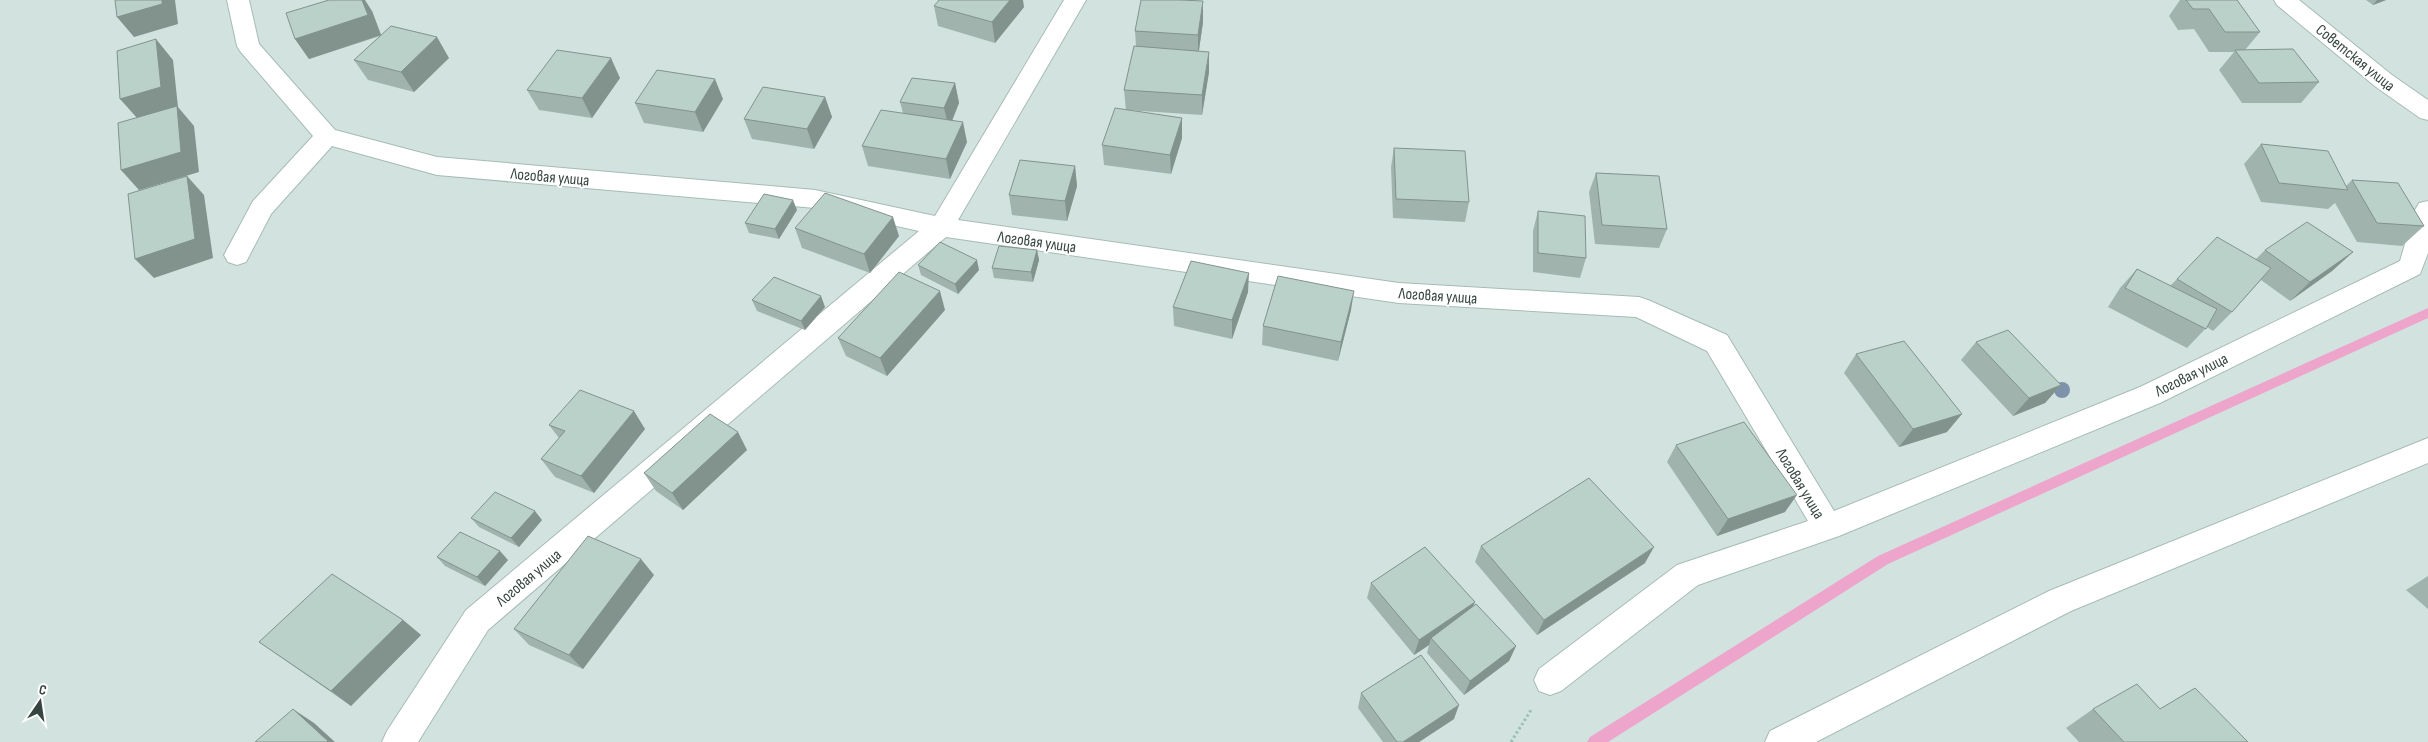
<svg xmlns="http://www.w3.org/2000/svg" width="2428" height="742" font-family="'Sofia Sans Condensed',sans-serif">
  <rect width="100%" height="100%" fill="#e6f2ef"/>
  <path fill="#d2e3df" d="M0,0H2428V742H0Z"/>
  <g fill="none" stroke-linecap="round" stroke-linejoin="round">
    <path fill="#eda5cc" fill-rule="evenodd" d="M2428,308V318L1888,564L1608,742H1587L1590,737L1878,556Z"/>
    <g stroke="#a6bbb5" stroke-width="2">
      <path id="street" d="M227,0H249L259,44L335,130L437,157L815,190L935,216L1064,0H1086L958,220L1399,283L1639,297L1648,300L1727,335L1834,511L2140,387L2400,261L2415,210L2419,203L2428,201V253L2420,274L2160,403L1839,536L1698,585L1561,691L1550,695L1539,691L1534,680L1539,669L1677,565L1808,521L1707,351L1636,317L1399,303L946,237L488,630L418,742H382L387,731L466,610L919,231L815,208L437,175L332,146L271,214L246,262L237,265L228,262L224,255L253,201L313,136L240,51L237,46Z
        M2274,0H2299L2392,75L2428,100V120L2420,118L2376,87L2277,5Z
        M2428,438V463L2071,611L1816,742H1765L1770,731L2049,591Z"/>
    </g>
    <path stroke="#9bbfb4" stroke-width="3" stroke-dasharray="2.5 2.5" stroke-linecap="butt" d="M1511,742L1531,710"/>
    <use href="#street" fill="#fff" fill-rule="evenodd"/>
  </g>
  <circle fill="#7f92ac" cx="2062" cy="390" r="8"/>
  <path fill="#a0b4ad" d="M2180,0H2237L2260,32L2245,50L2319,82L2301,103H2242L2219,70L2234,52H2209L2194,29L2178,30L2169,16Z
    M2366,0H2386L2373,5Z
    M934,6L1024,7L995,43L938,26Z
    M372,11L381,35L449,58L414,92L368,80L354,60L380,36L309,59L295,39Z
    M1203,22L1199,51L1209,72L1202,115L1126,110L1124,90L1136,46L1135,31Z
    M620,78L592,118L539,110L527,90Z
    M955,83L959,103L952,121L967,142L950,179L868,166L862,146L903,113L900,102Z
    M825,97L832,117L814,149L752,139L744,119Z
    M723,99L703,132L644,123L635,103Z
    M1182,138L1171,174L1104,165L1102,145Z
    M2261,144L2346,186L2352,180L2424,226L2402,246L2357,242L2335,203L2328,209L2261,202L2244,164Z
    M1394,148L1469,202L1465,222L1393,218L1391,167Z
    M1075,166L1077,186L1067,221L1012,215L1009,195Z
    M1596,173L1667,229L1659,248L1595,244L1589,192Z
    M797,210L779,239L749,233L745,223Z
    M1538,211L1586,258L1580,278L1533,272V231Z
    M795,228L899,236L870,273L802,248Z
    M1037,250L1039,260L1033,282L994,278L992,268Z
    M2265,250L2353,252L2332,271L2290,301L2261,280L2232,312L2213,331L2207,327L2187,348L2108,307L2120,288L2137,269L2170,286L2177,279L2256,259Z
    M918,265L979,270L958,294L921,275Z
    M1248,292L1232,339L1174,326L1173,307Z
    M752,300L825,307L805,330L757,311Z
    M945,310L887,376L846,356L838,338Z
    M1351,310L1338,361L1262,345L1263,326Z
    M1976,342L2061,385L2045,403L2013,416L1961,360Z
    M1856,354L1947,432L1899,447L1844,373Z
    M549,425L645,429L594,493L555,477L541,459L559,438Z
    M1676,445L1785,512L1717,536L1667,462Z
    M747,450L683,510L656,491L644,473Z
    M471,518L542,520L519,547L479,527Z
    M1481,546L1645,563L1537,635L1475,562Z
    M437,557L508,560L485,586L445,566Z
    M654,575L583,669L529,645L514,629Z
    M2428,576V609L2406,590Z
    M1371,583L1473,607L1516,646L1509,661L1464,695L1427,653L1429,645L1414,655L1367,598Z
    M403,620L421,635L351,706L259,642Z
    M1361,693L1454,719L1419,742H1383L1358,708Z
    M2093,709H2160L2248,742H2079L2066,728Z"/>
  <path fill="#82928d" d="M162,0H175L178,24L134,37L117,17Z
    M362,0H365L372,11L381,35L309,59L295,39Z
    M1010,0H1023L1024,7L995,43L992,22Z
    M2377,0H2386L2373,5Z
    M1203,1V22L1198,56V35Z
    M437,37L449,58L414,92L401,72Z
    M156,39L173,60L178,107L194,126L199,172L139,190L121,170L138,119L120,99Z
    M1209,52V72L1202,115V95Z
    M611,58L620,78L592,118L582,98Z
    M715,79L723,99L703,132L695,112Z
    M955,83L959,103L949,128L944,108Z
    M825,97L832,117L814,149L807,129Z
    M1182,118V138L1171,174L1170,155Z
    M963,122L967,142L950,179L946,159Z
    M1075,166L1077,186L1067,221L1065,201Z
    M187,176L204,195L213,258L154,278L135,259Z
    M793,200L797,210L779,239L775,229Z
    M893,217L899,236L870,273L864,254Z
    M1037,250L1039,260L1033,282L1031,272Z
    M2353,252L2332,271L2290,301L2310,282Z
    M977,260L979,270L958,294L955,284Z
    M1249,273L1248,292L1232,339V320Z
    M940,291L945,310L887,376L880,358Z
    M1354,291L1351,310L1338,361L1341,342Z
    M821,296L825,307L805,330L801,321Z
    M2061,385L2045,403L2013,416L2029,398Z
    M634,411L645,429L594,493L581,476Z
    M1962,414L1947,432L1899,447L1913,429Z
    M738,432L747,450L683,510L672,493Z
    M1797,495L1785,512L1717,536L1728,519Z
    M535,511L542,520L519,547L511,538Z
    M1654,547L1645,563L1537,635L1544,620Z
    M500,551L508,560L485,586L477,577Z
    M641,559L654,575L583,669L569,655Z
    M1475,602L1469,617L1431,638L1429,645L1414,655L1419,640Z
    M403,620L421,635L351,706L331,691Z
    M1516,646L1509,661L1464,695L1470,681Z
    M1459,705L1454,719L1419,742H1403Z
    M293,709L314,723L335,742H327Z"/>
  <path fill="#bad1c9" stroke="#82928d" d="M115,0H162V4L117,17Z
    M329,0H362L368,15L295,39L286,13Z
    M939,0H1010L992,22L934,6Z
    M1141,0H1180L1203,1L1198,35L1135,31Z
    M2186,0H2237L2260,32H2225L2209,9H2193Z
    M391,26L437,37L401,72L354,60Z
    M156,39L161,87L120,99L117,51Z
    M1134,46L1209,52L1202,95L1124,90Z
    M2293,49L2319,82L2259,83L2235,50Z
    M557,50L611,58L582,98L527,90Z
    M657,70L715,79L695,112L635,103Z
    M912,78L955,83L944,108L900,102Z
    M763,87L825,97L807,129L744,119Z
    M177,106L181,152L121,170L118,123Z
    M1115,108L1182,118L1170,155L1102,145Z
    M881,110L963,122L946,159L862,146Z
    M2261,144L2328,151L2348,190L2279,183Z
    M1394,148L1465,151L1469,202L1396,199Z
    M1020,160L1075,166L1065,201L1009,195Z
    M1596,173L1659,176L1667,229L1602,225Z
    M187,176L195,239L135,259L128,194Z
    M2352,180L2398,183L2424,226L2377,223Z
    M825,193L893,217L864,254L795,228Z
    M764,194L793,200L775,229L745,223Z
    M1538,211L1585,216L1586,258L1538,253Z
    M2307,222L2353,252L2310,282L2265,250Z
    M2217,237L2271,268L2232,312L2177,279Z
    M940,242L977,260L955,284L918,265Z
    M999,246L1037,250L1031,272L992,268Z
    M1191,261L1249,273L1232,320L1173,307Z
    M2137,269L2217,309L2206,329L2125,288Z
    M899,272L940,291L880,358L838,338Z
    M1278,276L1354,291L1341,342L1263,326Z
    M774,277L821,296L801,321L752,300Z
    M2008,330L2061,385L2029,398L1976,342Z
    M1904,341L1962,414L1913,429L1856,354Z
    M580,390L634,411L581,476L541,459L565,431L549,425Z
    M710,414L738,432L672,493L644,473Z
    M1744,422L1797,495L1728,519L1676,445Z
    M1589,478L1654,547L1544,620L1481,546Z
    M495,492L535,511L511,538L471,518Z
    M460,532L500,551L477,577L437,557Z
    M588,536L641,559L569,655L514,629Z
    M1425,547L1475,602L1419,640L1371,583Z
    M332,574L403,620L331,691L259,642Z
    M1476,604L1516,646L1470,681L1431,638Z
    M1421,655L1459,705L1403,742H1397L1361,693Z
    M2137,684L2160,709L2195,688L2248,742H2124L2093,709Z
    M293,709L328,741L327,742H255Z"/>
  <g text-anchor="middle" stroke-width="4" stroke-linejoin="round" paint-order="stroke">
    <g font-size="16" fill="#364540" stroke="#fff">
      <text transform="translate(2356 57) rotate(39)" y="6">Советская улица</text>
      <text transform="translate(550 176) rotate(5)" y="6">Логовая улица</text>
      <text transform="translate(1037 241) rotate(8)" y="6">Логовая улица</text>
      <text transform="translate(1438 295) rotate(4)" y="6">Логовая улица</text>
      <text transform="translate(2191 374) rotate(-26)" y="6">Логовая улица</text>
      <text transform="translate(1801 483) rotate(59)" y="6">Логовая улица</text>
      <text transform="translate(528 577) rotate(-40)" y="6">Логовая улица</text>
    </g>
  </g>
  <g transform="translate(40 702) rotate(13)" stroke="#ffffff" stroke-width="4" paint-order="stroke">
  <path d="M0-4L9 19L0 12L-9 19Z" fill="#364540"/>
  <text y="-8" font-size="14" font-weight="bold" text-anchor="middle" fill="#364540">С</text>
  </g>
</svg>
